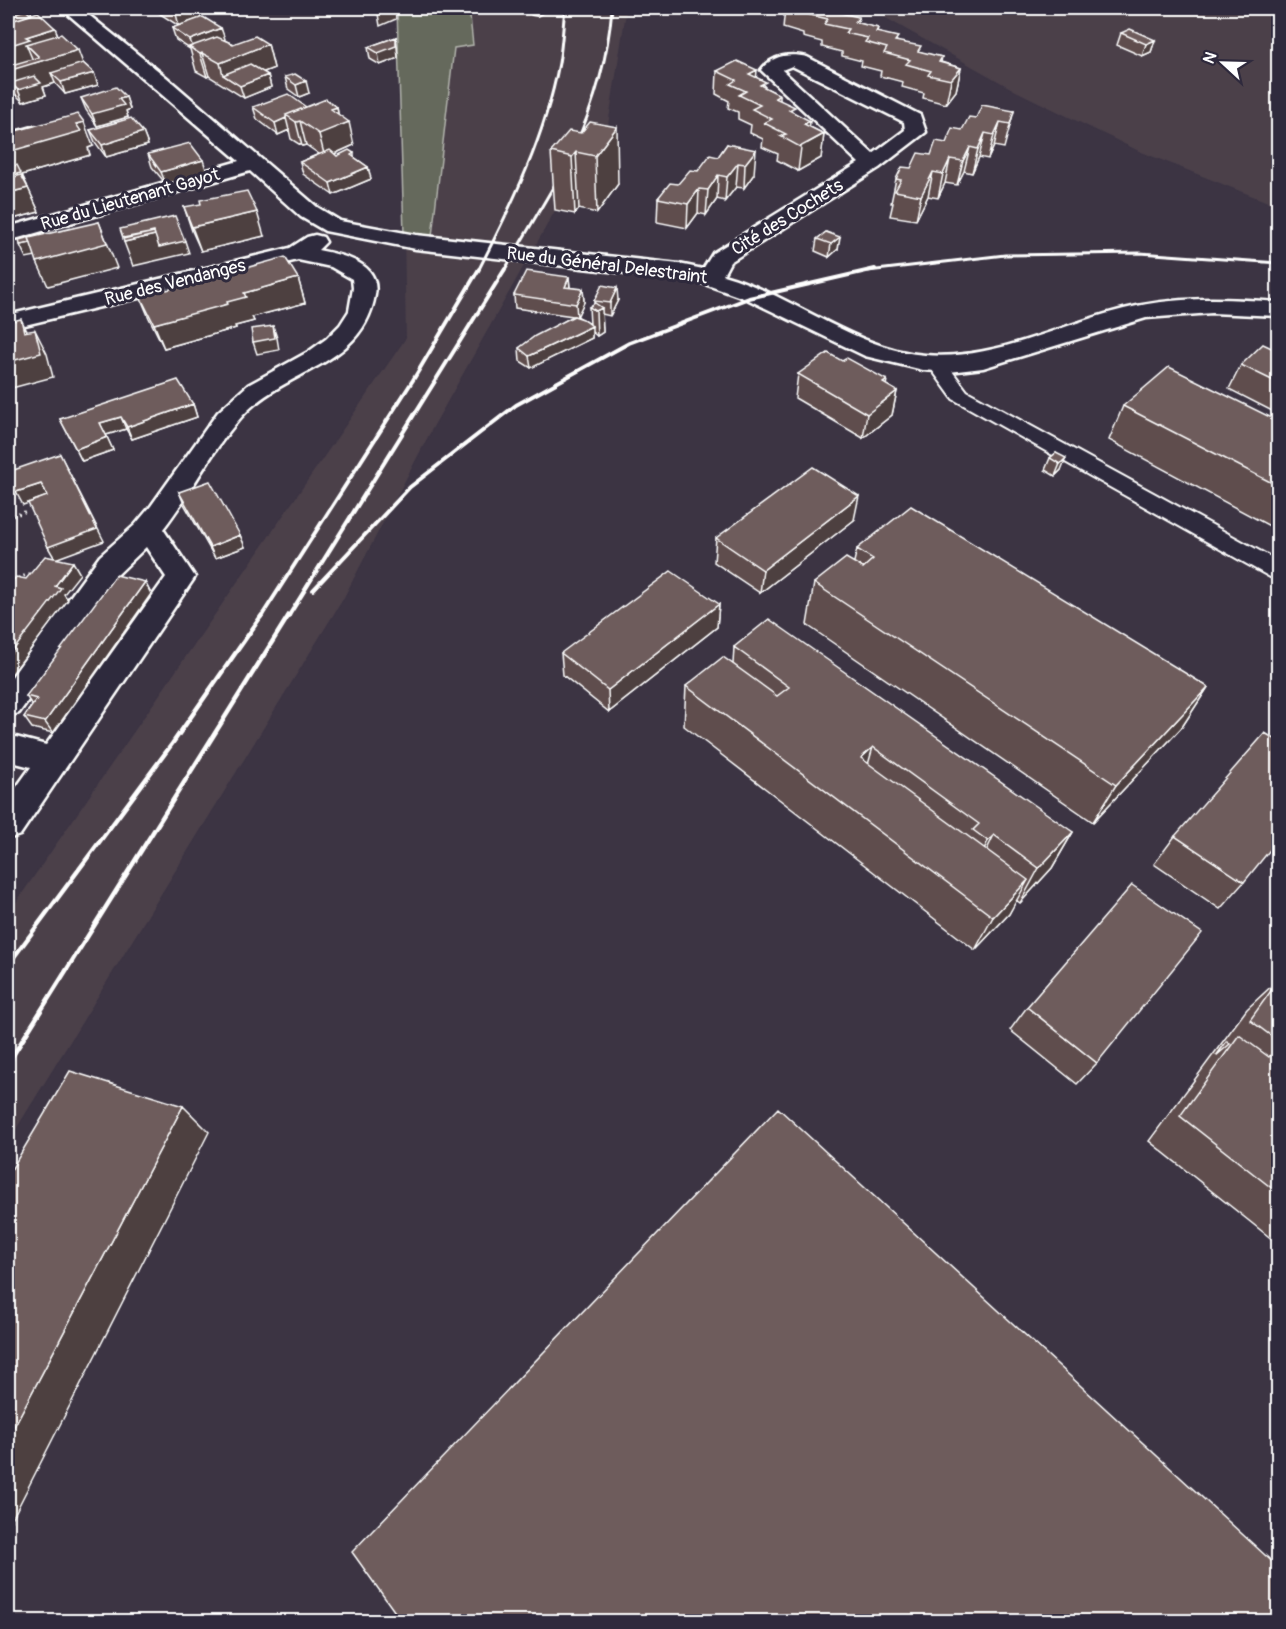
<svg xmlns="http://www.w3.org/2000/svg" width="1286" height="1629" font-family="Pangolin,sans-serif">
  <rect width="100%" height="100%" fill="#3c3443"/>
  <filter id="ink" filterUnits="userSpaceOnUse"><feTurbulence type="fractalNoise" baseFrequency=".0167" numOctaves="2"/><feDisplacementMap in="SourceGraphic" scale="12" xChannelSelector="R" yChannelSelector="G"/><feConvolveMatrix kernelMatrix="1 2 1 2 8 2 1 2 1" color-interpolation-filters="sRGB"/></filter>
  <g filter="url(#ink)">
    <path fill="#4b404a" d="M469,8H649L626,12L606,138L574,177L433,427L343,599L8,1142V914L406,338L404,234L432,236L454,48L473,45Z
      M868,8H1278V206L1139,151L1077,121L1016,91Z"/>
    <path fill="#65695b" stroke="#b2b4ad" stroke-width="1.5" d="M397,8H469L473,45L454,48L432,236L404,234Z"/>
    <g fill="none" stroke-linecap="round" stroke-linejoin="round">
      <g stroke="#fff" stroke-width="4">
        <path id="service" d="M529,8H543L544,11L537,15L532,14Z
          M936,357L943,359L967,391L1278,561V579L1270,577L953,399L927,363L929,359Z"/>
      </g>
      <g stroke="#fff" stroke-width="5">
        <path id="minor" d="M61,8H80L166,77L317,207L340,221L416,235L679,264L703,269L713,253L859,163L761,70C772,55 790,53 807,57L920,115L926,132L879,168L730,262L723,275C791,294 854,349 925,355C994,361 1058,325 1124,309C1174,296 1227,298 1278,302V316L1212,313L1146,318L983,368L949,372L923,370L865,356L749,300L696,281L416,249L325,231L301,217L250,171L8,241V227L239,161ZM792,66L904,122L905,130L873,154L782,70Z
          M315,235L323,237L326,242L318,250C341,255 381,262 375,295C363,364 292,368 248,410C214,444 193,491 163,529L195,577L20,835L8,839V799L31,767L8,761V735L46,745L166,577L146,547L116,576L19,713L8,716V682L100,556L135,525L151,506L218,412L248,385L308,352L326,339L340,325L349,311L353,288L352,279L331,267L298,260L8,329V315L290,248L307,237Z"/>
      </g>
      <path stroke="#fff" stroke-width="3" stroke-dasharray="1.5 4" stroke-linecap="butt" d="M8,518L27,511
        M8,582L32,573"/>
      <use href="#service" fill="#2f2a3d" fill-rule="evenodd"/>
      <use href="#minor" fill="#2f2a3d" fill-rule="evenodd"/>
      <path stroke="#fff" stroke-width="3" d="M574,148C595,103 608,57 612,8
        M478,271C512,205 545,137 559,63C562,45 563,26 565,8
        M504,271L562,172
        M868,271L1005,255L1140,253L1278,263"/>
      <path stroke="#fff" stroke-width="4" d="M313,590L410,487L516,405L629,343L749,298L875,269
        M261,617L413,380L479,269
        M288,617L505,269"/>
      <path stroke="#fff" stroke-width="4.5" d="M8,965L172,744L262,615
        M10,1060L289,615"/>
      <path stroke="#fff" stroke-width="6" d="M8,1063L11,1059"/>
    </g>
    <path fill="#5f4e4e" stroke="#fff" stroke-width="1.5" d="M8,8L32,14H30L55,28L58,35L83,63L94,73L98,85L65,94L55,83L43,87L46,95L23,102L16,95L8,97Z
      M151,8H198L201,18L221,28L224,40L233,44H268L274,68L263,72L268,75L271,87L244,98L209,76L207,77L196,71L190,49L176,40L172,28L179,26Z
      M785,8H836L838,13L859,17L858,23L878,28L877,32L920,52L942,57L941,62L961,68L956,91L946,104L923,98L924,93L902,87L903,82L880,76L881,71L861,66L862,61L842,56V52L822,47V42L803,37V34L783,28Z
      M1121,33L1155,40L1151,52L1142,56L1117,45Z
      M396,37L398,58L380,65L370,59L368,47Z
      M717,71L756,77L766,88L780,95V100L810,127L824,134L821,158L798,171L777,160L778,154L762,147L763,139L750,133L751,125L738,119V112L728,108L729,101L716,94Z
      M285,77L309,93L299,97L288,89Z
      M126,97L130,109L126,111L128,117L97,126L86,110L81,98Z
      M253,107H337L338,114L354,145L334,154L337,156L354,153V157L368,167L371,179L333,195L303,174L300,162L319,154L306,145L302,146L291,139L289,130L278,135L257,119Z
      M1014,111L1004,148L994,146L988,159L979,157L972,173L964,171L957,185L945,183L938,198L928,196L916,220L890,216L893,203H891L896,179L931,155L976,118Z
      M34,126L93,146L88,148L90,155L22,175L39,212L9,220L13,228L8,229L12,166L8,159V132Z
      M90,130L143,132L148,145L106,157L95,142Z
      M581,133L618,184L597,213L579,209L575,214L555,210L551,152Z
      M727,144L754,174L744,188L736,187L725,201L717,199L706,215L698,213L687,228L657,222L658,198L718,157Z
      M148,154L207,172L166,184L152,167Z
      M184,207L264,236L201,251L192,231Z
      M826,232L838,249L829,257L815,251L817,239Z
      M569,277L570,288L583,289L584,302L577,316L590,324L589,307L594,304V301L618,300L610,316L602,314L603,332L597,336L592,332V338L531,368L520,361L519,348L573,316L515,308L514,295Z
      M298,278L305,303L252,317L254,321L235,326L236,328L164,348L149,318L139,294L167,290Z
      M1278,351V414L1229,389L1241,365Z
      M798,374L886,385L897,391L892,415L863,438L795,398Z
      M193,404L197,417L132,439L126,429L106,435L113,450L82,461L60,419Z
      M1123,406L1278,421V528L1277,530L1109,440Z
      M1056,453L1061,470L1055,476L1045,470L1050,458Z
      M179,492L240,535L245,547L215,558L184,504Z
      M854,520L760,593L714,562L716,538Z
      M857,549L1208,687L1182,727L1093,822L807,625L814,583L854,562Z
      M145,582L151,594L53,733L32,728L24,717L32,705L26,696Z
      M719,604L717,627L609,712L563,675L561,653Z
      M734,647L1073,832L1052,868L1020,903L1016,900L1009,914L975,950L684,726L686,686L733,664Z
      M1175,836L1244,882L1220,909L1154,864Z
      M1278,980V1244L1149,1141L1247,1009Z
      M1027,1007L1097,1063L1077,1084L1010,1030Z"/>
    <path fill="#4d4040" stroke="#fff" stroke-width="1.5" d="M8,8H29L32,14L8,21Z
      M194,8H198L201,18L179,26L176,14Z
      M394,8H395L396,19L380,26L378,14Z
      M55,28L64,51L39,57L26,44L34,63L78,50L87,74L51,73L55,83L43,87L46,95L23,102L18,90L11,83L16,95L8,97V46L26,37Z
      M221,28L225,39L195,51L194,50L190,40Z
      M396,37L398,58L380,65L378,53Z
      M1155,40L1151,52L1142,56L1146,44Z
      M268,44L274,68L236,83L223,75L220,63Z
      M202,53L209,76L207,77L200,54Z
      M961,68L956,91L946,104L951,80Z
      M757,70L755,93L749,74Z
      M94,73L98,85L65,94L61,82Z
      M268,75L271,87L244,98L240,86Z
      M306,81L309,93L299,97L296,85Z
      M126,97L130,109L126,111L128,117L97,126L92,114L119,99Z
      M337,107L340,125L349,122L354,145L325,158L319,134L331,109Z
      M286,118L289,130L278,135L275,123Z
      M300,121L306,145L302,146L296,122Z
      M810,121L808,143L824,134L821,158L798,171L804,124Z
      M84,122L93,146L88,148L90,155L22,175L27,185L8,180V176L17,174L8,153V146Z
      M1000,122L994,146L988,159L994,135Z
      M617,127L618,184L597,213L595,156Z
      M143,132L148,145L106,157L102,145Z
      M985,133L979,157L972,173L978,149Z
      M970,147L964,171L957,185L963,161Z
      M756,150L754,174L744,188L745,164Z
      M576,152L579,209L575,214L572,157Z
      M950,159L945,183L938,198L943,174Z
      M203,160L207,172L166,184L161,172Z
      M738,163L736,187L725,201L727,177Z
      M368,167L371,179L333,195L330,183Z
      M933,172L928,196L916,220L921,196Z
      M718,175L717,199L706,215L708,190Z
      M28,188L39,212L9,220L13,228L8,229V193Z
      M699,189L698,213L687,228L688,204Z
      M257,212L264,236L201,251L192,227Z
      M99,222L117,268L48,286L37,262Z
      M155,235L185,241L189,253L133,266L124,242Z
      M840,237L838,249L829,257L831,244Z
      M36,242L41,255L26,258L20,245Z
      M569,277L570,289L565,287Z
      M298,278L305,303L252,317L254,321L235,326L236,328L164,348L154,324L227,302L244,293Z
      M617,288L618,300L610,316V303Z
      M583,289L584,302L577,317L576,304Z
      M602,308L603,332L597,336L596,311Z
      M21,319L33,343L35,330L47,354L53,377L8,389V362L24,332Z
      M273,326L277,338L279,350L257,354L253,342Z
      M592,326V338L531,368L529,356Z
      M887,380L883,402L897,391L892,415L863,438L867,414L883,383Z
      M193,404L197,417L132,439L127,427Z
      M121,417L126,429L106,435L100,423Z
      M107,437L113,450L82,461L76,449Z
      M60,454L104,541L55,559L48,547Z
      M1066,458L1061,470L1055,476L1060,464Z
      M8,463L13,478L8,480Z
      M41,484L48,496L23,505L16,492Z
      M859,496L854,520L760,593L763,570Z
      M240,535L245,547L215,558L210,547Z
      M73,562L80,574L64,594L68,600L8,679V657L55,586Z
      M145,582L151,594L53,733L45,722Z
      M719,604L717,627L609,712L608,690Z
      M1208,687L1182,727L1093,822L1116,785Z
      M873,747L862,786L861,758Z
      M8,775L15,784L8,795Z
      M1073,832L1052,868L1020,903L1039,868Z
      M994,835L977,870L971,877L988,841Z
      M1028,880L1009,914L975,950L993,917Z
      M183,1106L209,1132L8,1527V1438Z"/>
    <path fill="#6e5b5b" stroke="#fff" stroke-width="1.5" d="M165,8H194L176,14Z
      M378,8H394L378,14Z
      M794,8H839L836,12L859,17L855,22L878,28L876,32L898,37L895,41L921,46L918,51L942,57L939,62L961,68L951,80L928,75L931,71L906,64L910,60L884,53L887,48L865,42L868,38L845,33L848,29L824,24L828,19L806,14L808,11Z
      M26,10L31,15L8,22V15Z
      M38,12L55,28L26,37L30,39L8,46V22Z
      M203,17L221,28L190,40L172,28Z
      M1130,29L1155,40L1146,44L1121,33Z
      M61,34L78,50L8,71V66L39,57L26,44Z
      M255,36L268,44L220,63L202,53L200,54L189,47L217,37L233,44Z
      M396,37V46L378,53L368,47Z
      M737,61L757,70L749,74L766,82L760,85L780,95L775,98L795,107L789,110L810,121L804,124L824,134L800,147L780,136L786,134L764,123L772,119L752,109L760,105L739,95L746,91L730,84L736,80L717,71Z
      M83,63L94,73L61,82L51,73Z
      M250,64L268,75L240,86L223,75Z
      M295,74L306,81L296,85L285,77Z
      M34,76L41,83L18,90L11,83Z
      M116,87L126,97L119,99L124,105L92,114L81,98Z
      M288,94L306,107L286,115V118L275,123L253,107Z
      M326,99L337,107L331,109L349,122L319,134L300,121L296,122L286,115Z
      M982,105L1014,111L1010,124L1000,122L994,135L985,133L978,149L970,147L963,161L950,159L943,174L933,172L921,196L895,191L901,180L896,179L902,167L911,168L918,153L931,155L936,141L946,143L952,128L962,130L969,117L976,118Z
      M78,114L84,122L76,124L81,131L8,152V133Z
      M131,118L143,132L102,145L90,130Z
      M590,122L617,127L595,156L576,152L572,157L551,152L569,131L581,133Z
      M33,125L34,126L8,133V132Z
      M190,143L203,160L161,172L148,154Z
      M727,144L756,150L745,164L738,163L727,177L718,175L708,190L699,189L688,204L658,198L670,183L678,184L690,170L698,171L710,155L718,157Z
      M330,150L337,156L349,150L354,153L351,155L368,167L330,183L300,162Z
      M17,165L21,173L8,176V167Z
      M21,175L28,188L8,193V179Z
      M247,191L257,212L192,227L184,207L201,204L200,200Z
      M175,216L185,241L159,247L154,232L123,238L120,229Z
      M99,222L107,243L37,262L29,238Z
      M154,232L155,235L124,242L123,239Z
      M826,232L840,237L831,244L817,239Z
      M34,236L29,238L31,243L20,245L19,240Z
      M285,257L298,278L244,293L246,297L227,302L228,304L154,324L139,294L165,287L167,290Z
      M526,271L569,277L565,287L583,289L576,304L514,295Z
      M602,285L617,288L610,303L594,301Z
      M595,303L602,308L596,311L589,307Z
      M574,316L583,319L592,326L529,356L519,348L535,336Z
      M21,319L24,332L35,330L41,353L8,362V322Z
      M273,326L275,338L253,342L251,329Z
      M1263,344L1278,351V383L1241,365Z
      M828,353L842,361L847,358L887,380L883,383L897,391L867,414L798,374Z
      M1169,367L1278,421V486L1123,406Z
      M178,380L193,404L127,427L121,417L100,423L107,437L76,449L60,419Z
      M1056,453L1066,458L1060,464L1050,458Z
      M60,454L97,529L48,547L28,503L47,496L45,490L41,484L16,492L8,472Z
      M813,467L859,496L763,570L716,538Z
      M210,481L240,535L210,547L179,492Z
      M911,506L1208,687L1116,785L814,583L846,558L863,568L873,559L857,549Z
      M45,556L73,562L55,586L61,588L8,657V587L16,577L26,579Z
      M671,571L719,604L608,690L561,653Z
      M116,575L145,582L45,722L24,717L37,699L26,696Z
      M769,619L1073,832L1039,868L994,835L988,841L973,830L979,824L873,747L861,758L1028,880L993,917L686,686L723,657L777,696L789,687L734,647Z
      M1265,733L1278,741V840L1244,882L1175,836Z
      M1132,885L1202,933L1097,1063L1027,1007Z
      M1278,981V1041L1250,1020Z
      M1239,1035L1269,1057L1278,1046V1193L1180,1116Z
      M1227,1041L1230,1044L1216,1056Z
      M70,1071L183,1106L8,1438V1175Z
      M778,1108L1278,1567V1622H402L352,1552Z"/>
  </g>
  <g text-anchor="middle" stroke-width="6" stroke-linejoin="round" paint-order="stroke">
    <g font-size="18" fill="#fff" stroke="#2f2a3d">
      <text transform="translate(130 199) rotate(-16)" y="6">Rue du Lieutenant Gayot</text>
      <text transform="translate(787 217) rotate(-32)" y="6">Cité des Cochets</text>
      <text transform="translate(607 265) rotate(7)" y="6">Rue du Général Delestraint</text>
      <text transform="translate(175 282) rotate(-14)" y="6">Rue des Vendanges</text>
    </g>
  </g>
  <rect width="1286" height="1629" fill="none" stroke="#2f2a3d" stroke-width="30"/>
  <rect x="15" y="15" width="1256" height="1599" fill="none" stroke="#fff" stroke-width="2" filter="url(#ink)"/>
  <g transform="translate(1223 63) rotate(292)" stroke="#2f2a3d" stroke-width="4.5" paint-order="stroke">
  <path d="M0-4.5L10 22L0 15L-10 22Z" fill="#ffffff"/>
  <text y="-9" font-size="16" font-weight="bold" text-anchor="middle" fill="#ffffff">N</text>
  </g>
</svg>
